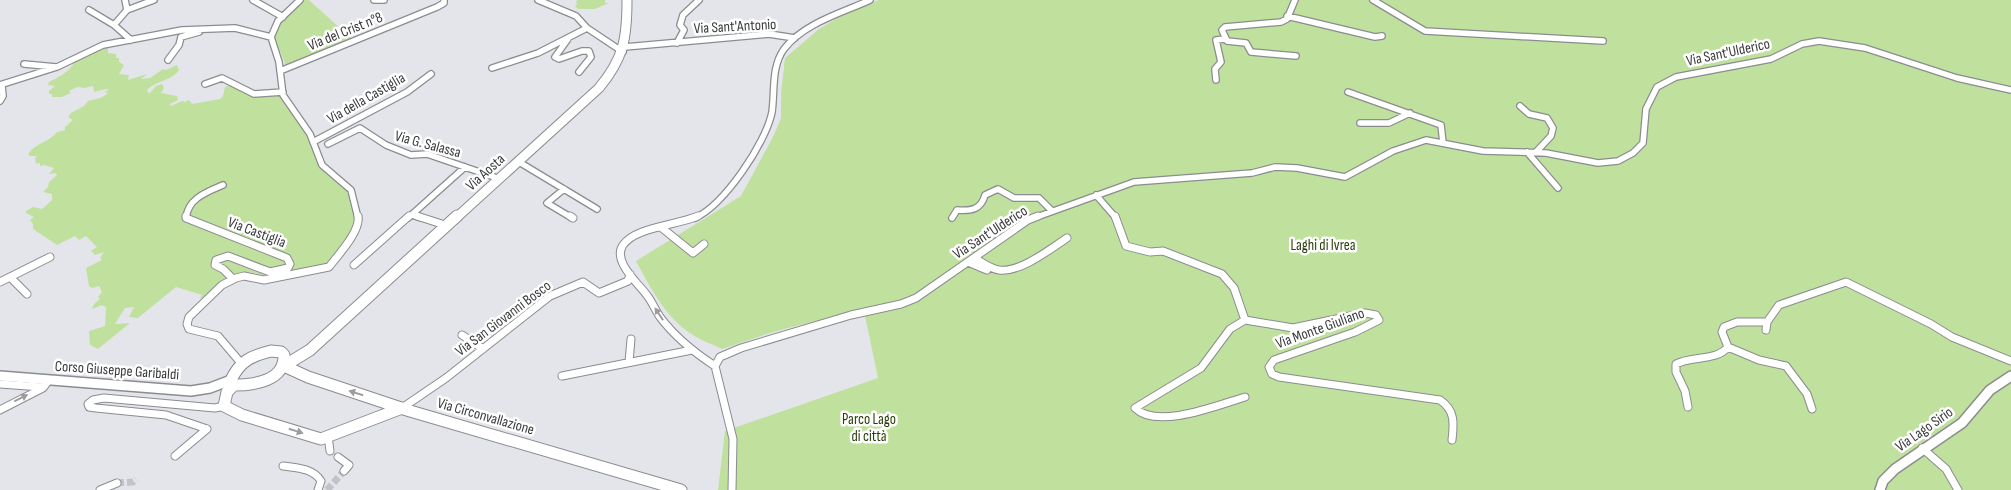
<svg xmlns="http://www.w3.org/2000/svg" width="2011" height="490" font-family="'Sofia Sans Condensed',sans-serif">
  <rect width="100%" height="100%" fill="#e4e5eb"/>
  <path fill="#c0e19d" d="M303,0H309L352,39L286,66L274,36L279,24Z
    M579,0H605V3H609L595,9H578L575,6L577,4L576,1Z
    M879,0H2011V490H718L725,431L878,378L865,316C815,317 768,333 722,349C712,344 702,341 693,335C666,319 650,287 636,261L741,196L773,137L781,118V93L785,58L819,29L839,17Z
    M113,45L108,48V53L116,54V58H119V62L124,65L119,74L129,75L128,80L147,74L141,79L150,78L163,69L166,70L177,65L179,70C172,81 155,81 147,90L149,94L156,86L162,84L164,88L161,93L177,96L178,100L170,104L171,106L182,101L185,102L189,100L192,104L220,99L223,96L225,87L231,85L246,93L282,92L309,135L321,165L349,191L352,201L355,220L351,233L326,266C307,269 287,275 268,275C262,275 255,273 249,272C229,272 216,285 203,298H200L202,295L176,287L138,318L129,317L134,307L125,308L115,324L130,323L98,349L90,345L89,331L105,326L106,307L101,305L93,309L92,308L95,303L100,299L98,297L102,292L99,286L92,288L89,286L86,268L102,260L100,258L104,252L95,255L91,251L97,247L86,236L79,240L75,236L57,245L33,229V224L30,220L34,217L26,213V211L33,207L42,209L52,200V194L43,192L48,187L49,182L57,175L56,173L49,174L54,168L44,165L40,166V163L36,164L35,158L37,156H30L28,154C35,143 50,142 57,132L65,130V127L73,120L68,117L71,113L84,106L88,101C96,99 101,99 108,93L104,92L109,90L106,89L94,92L93,86L85,88L77,87L69,91L71,93L62,97H52V94H49V91L55,86L48,85L49,82C57,78 71,71 74,62L99,48Z"/>
  <g fill="none" stroke-linecap="round" stroke-linejoin="round">
    <path stroke="#c2c3c8" stroke-width="7" stroke-dasharray="7 3" stroke-linecap="butt" d="M117,483L133,482L136,479
      M327,490L344,471"/>
    <g stroke="#8a8c90" stroke-width="8">
      <path id="street-far1" d="M125,0L127,10L114,25L131,40
        M253,0L283,17
        M300,0L278,21L271,37L279,62L283,95L310,134L322,165L351,190L358,218
        M374,0H384
        M538,0L576,16L587,28
        M1295,0L1287,19L1281,22L1225,27L1222,30L1227,41L1246,43L1251,52L1296,56
        M1373,0L1425,31L1603,41
        M89,10L114,25
        M127,10L154,0
        M1287,16L1375,37L1382,36
        M568,39L555,57L559,59L582,51H589L591,57L579,72
        M677,43L684,30L680,25L683,15L699,0
        M625,47L769,34L795,38
        M168,60L179,45L181,37L199,32
        M24,64L56,67
        M492,68L538,53L587,28L623,52
        M280,71L437,7L444,3V0
        M1216,80L1215,69L1221,62L1216,40L1225,39
        M205,84L222,78L254,94L283,92
        M0,85L57,67L103,45L182,30L235,28L271,37
        M1348,92L1441,125L1443,143
        M0,101L3,96L2,85
        M1520,106L1529,114L1547,118L1553,128L1551,136L1536,152
        M1360,123H1389L1410,113
        M313,142L407,92L431,74
        M328,144L360,128L386,145L411,155L427,154L500,179
        M1527,152L1558,188
        M519,162L597,209
        M564,189L547,203L572,218
        M1096,195L1116,218
        M412,215L421,218
        M186,218C188,198 207,192 223,185
        M408,218L465,167
        M695,218C724,205 766,143 772,112C775,91 771,67 784,49C804,23 842,13 870,0
        M952,218L957,210C971,211 981,210 985,195L998,189L1014,198H1039L1052,211
        M1034,218L1134,182L1252,173L1275,167L1297,168L1345,177L1393,151L1426,140L1483,151L1546,153L1598,163L1618,161L1633,153L1643,143L1646,109L1657,87L1676,77L1771,59L1802,44L1819,41L1865,48L1957,78L2011,90"/>
    </g>
    <g stroke="#8a8c90" stroke-width="9">
      <path id="street" d="M186,216V218L287,258L290,264L288,268L270,272L228,256L216,260L215,265L223,269L233,279
        M417,216L448,226
        M570,216L573,218
        M698,216C678,225 635,227 623,245C612,261 638,283 646,294C652,301 655,310 660,317C675,337 695,353 715,366
        M1115,216L1126,246L1150,252L1163,251L1222,274L1234,288L1245,320
        M662,228L693,253L704,244
        M974,258C982,262 990,269 999,270C1020,273 1050,249 1067,238
        M968,262L987,270
        M354,265L409,216
        M10,277L27,294
        M0,282L50,257
        M1766,330L1767,322
        M462,335L483,349
        M1728,347L1759,360L1786,366L1807,394L1812,409
        M629,362L631,339
        M241,363L218,336L189,329L187,324L189,317L222,285L236,278L244,276L264,280L329,267C338,255 361,231 358,216
        M562,376L692,350
        M0,384L41,387
        M1245,397C1218,405 1157,430 1135,408L1201,368L1230,329L1245,320L1293,328L1365,313L1376,315L1379,320L1355,332L1274,360L1269,367L1272,374L1279,377L1440,400C1455,410 1454,423 1452,440
        M1688,407L1685,391L1676,372V364C1691,356 1717,361 1728,347L1722,332L1724,327L1737,322H1767L1779,305L1846,282L1931,324L1952,337L2011,361
        M402,408L446,378L550,296L583,282L599,293L628,281L630,274
        M0,410L43,388L49,380
        M207,429L166,415L96,408L89,407L88,404L93,400L104,398L215,408L224,406
        M328,436L330,451
        M1922,448L1946,469L1958,490
        M175,456L207,429
        M338,457L349,465L344,471
        M283,466C297,468 313,468 321,481L318,490
        M100,490L117,483
        M732,490L733,439L715,366L720,357L741,348L851,315L901,304L916,298L1028,220L1038,216"/>
    </g>
    <g stroke="#8a8c90" stroke-width="12">
      <path id="secondary" d="M0,376L191,391L210,388L231,380
        M1880,490L1883,481L1895,469L1962,423L1990,390L2011,376"/>
    </g>
    <g stroke="#8a8c90" stroke-width="11">
      <path id="primary-far1" d="M456,218L599,88C624,58 627,38 627,0"/>
    </g>
    <g stroke="#8a8c90" stroke-width="13">
      <path id="primary" d="M271,351L281,352L284,355C285,381 254,385 234,385L231,380C240,361 251,356 271,351Z
        M284,366L310,350L457,216
        M284,366L308,377L410,411L681,490
        M234,385L227,392L224,406L242,415L321,439L402,408"/>
    </g>
    <use href="#street-far1" stroke="#fff" stroke-width="5.5"/>
    <use href="#street" stroke="#fff" stroke-width="7"/>
    <use href="#secondary" stroke="#fff" stroke-width="9"/>
    <use href="#primary-far1" stroke="#fff" stroke-width="9"/>
    <use href="#primary" stroke="#fff" stroke-width="11"/>
  </g>
  <defs><path id="oneway-solid" d="M-6-.8H1V-3.2L6.5 0L1 3.2V.8H-6Z" transform="scale(1.25)"/></defs>
  <g fill="#9c9c9e">
    <use href="#oneway-solid" transform="translate(659 314) rotate(-123)"/>
    <use href="#oneway-solid" transform="translate(356 393) rotate(-162)"/>
    <use href="#oneway-solid" transform="translate(21 398) rotate(-27)"/>
    <use href="#oneway-solid" transform="translate(296 431) rotate(17)"/>
  </g>
  <g text-anchor="middle" stroke-width="5" stroke-linejoin="round" paint-order="stroke">
    <g font-size="15" fill="#393a3c" stroke="#fff">
      <text transform="translate(735 26) rotate(-3)" y="5">Via Sant'Antonio</text>
      <text transform="translate(345 31) rotate(-22)" y="5">Via del Crist n°8</text>
      <text transform="translate(1728 52) rotate(-12)" y="5">Via Sant'Ulderico</text>
      <text transform="translate(366 98) rotate(-30)" y="5">Via della Castiglia</text>
      <text transform="translate(428 144) rotate(15)" y="5">Via G. Salassa</text>
      <text transform="translate(485 172) rotate(-42)" y="5">Via Aosta</text>
      <text transform="translate(257 232) rotate(21)" y="5">Via Castiglia</text>
      <text transform="translate(990 232) rotate(-33)" y="5">Via Sant'Ulderico</text>
      <text transform="translate(503 318) rotate(-37)" y="5">Via San Giovanni Bosco</text>
      <text transform="translate(1320 328) rotate(-20)" y="5">Via Monte Giuliano</text>
      <text transform="translate(117 370) rotate(4)" y="5">Corso Giuseppe Garibaldi</text>
      <text transform="translate(486 416) rotate(16)" y="5">Via Circonvallazione</text>
      <text transform="translate(1924 429) rotate(-35)" y="5">Via Lago Sirio</text>
    </g>
    <g font-size="15" fill="#293e09" stroke="#fff">
      <text x="1323" y="250">Laghi di Ivrea</text>
      <text x="869" y="424">Parco Lago<tspan x="869" dy="17">di città</tspan></text>
    </g>
  </g>
</svg>
